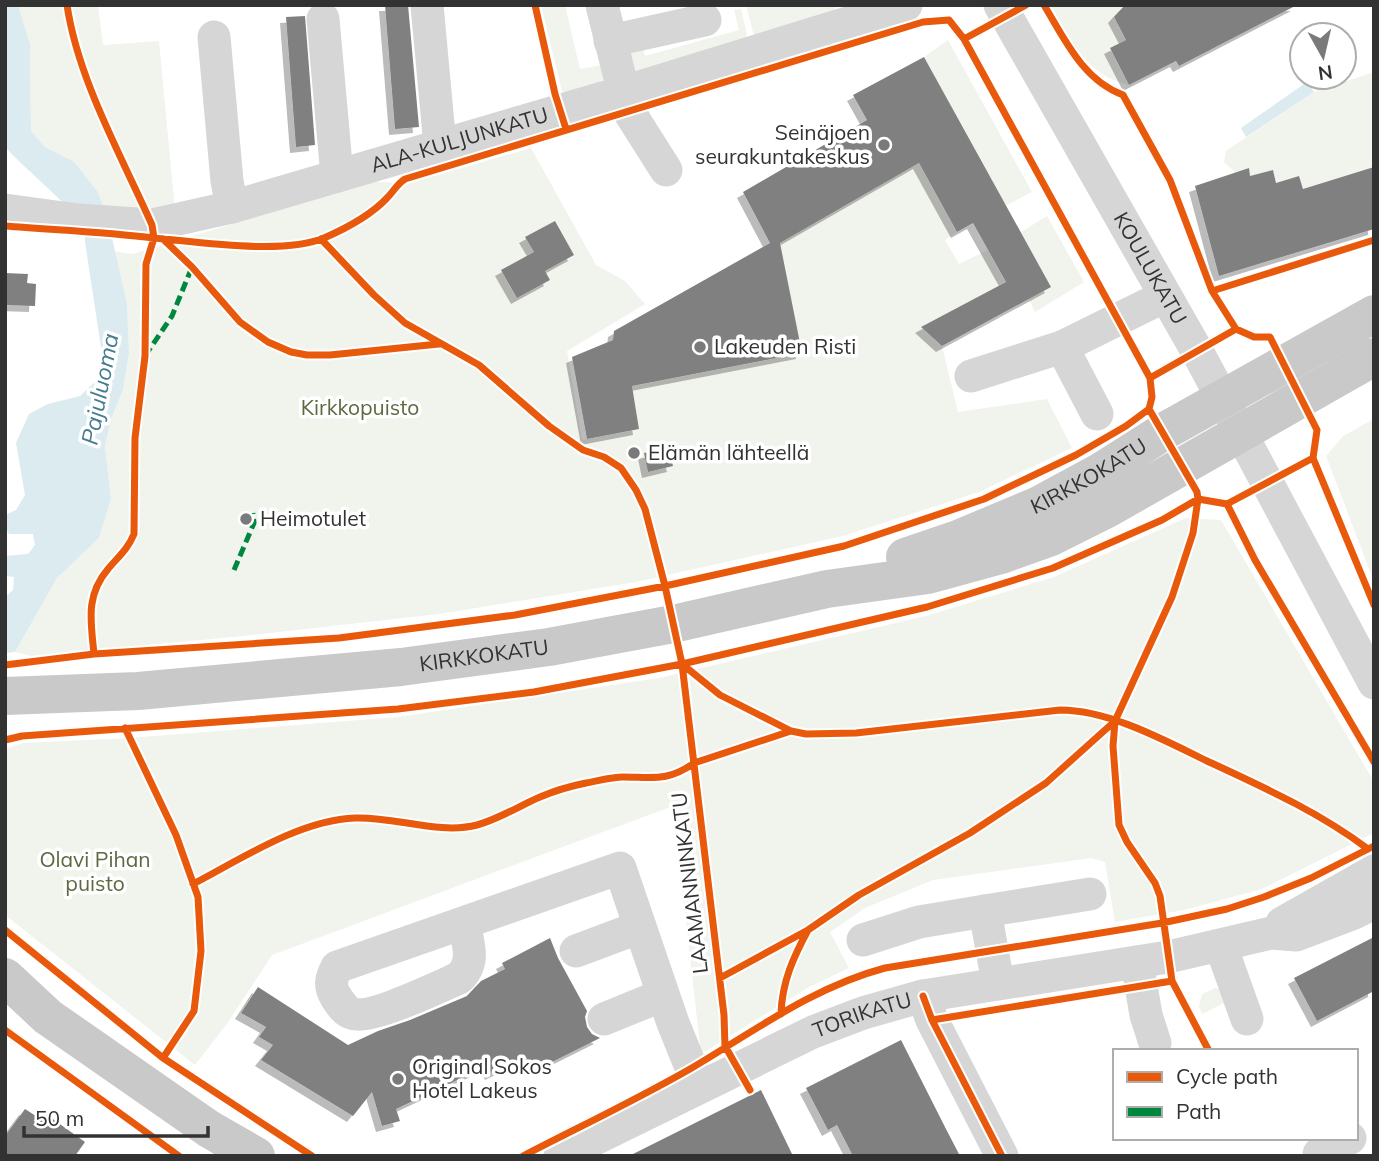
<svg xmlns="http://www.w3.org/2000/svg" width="1379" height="1161" font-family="Mulish,sans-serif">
  <defs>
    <filter id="shadow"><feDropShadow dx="-6" dy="6" stdDeviation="0" flood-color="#0004"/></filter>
  </defs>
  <rect width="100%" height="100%" fill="#fff"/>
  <path fill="#f1f3ed" d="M18,5H98L103,45L159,41L175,211L107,216L98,192L74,163L45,147L31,131L30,44Z
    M541,5H565L580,69L602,65L607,77C594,86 578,97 562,91Z
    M746,5H834L836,13L754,36Z
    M1050,5H1125L1114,18L1126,40L1110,49L1129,85C1086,75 1070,40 1050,5Z
    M741,9L747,34L746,38L636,71L631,69L626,40L640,36L645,56L739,30L734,10Z
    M948,40L1032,192L1005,206L924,57Z
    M1374,72V167L1303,189L1299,176L1276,183L1273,170L1250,176L1249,169L1236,173L1224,162L1226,151L1314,92Z
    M531,148L596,265L625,281L645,304L567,351L582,440L639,429L632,386L802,353L779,243L919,163L957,232L945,240L959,264L988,250L1006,282L921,327L942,346L958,412L1047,399L1072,448L979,492L843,536L636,582L439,614L243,636L31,656L15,652L57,578L99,538L111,499L105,446L111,419L123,390L129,353L127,304L113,251L132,254L374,182L410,183Z
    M1047,216L1084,282L1035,312L1029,299L1051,287L1021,232Z
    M1374,419V582L1326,456L1343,436Z
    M1186,518L1221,520L1374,782V833L1262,889L1184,910L1115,922L1105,862L1091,858L933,880L865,908L830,932L849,968L809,987L701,1054L673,806L272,955L229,1021L195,1065L5,915V749L23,743L129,738L398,717L659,678L926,616L1054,577Z
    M1215,988L1225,991L1230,1000L1202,1014L1199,1006L1202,994Z"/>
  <path fill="#dbebf0" d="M5,5H18L30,44L31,131L45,147L74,162L98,192L107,216L127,304L129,353L123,390L111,419L105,446L111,499L99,538L57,578L15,652L5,653V597L13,590L14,577L5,576V556L28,554L35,545L33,534H9L5,527V515L16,510L25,495L16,443L29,414L48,404L80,396L97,380L102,354L85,242V224C59,197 31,174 5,147Z
    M1307,82L1314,92L1246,137L1241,128Z"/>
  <path fill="#808080" filter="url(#shadow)" d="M385,5H408L419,127L395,129Z
    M1125,5H1297L1179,66L1176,61L1129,85L1110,48L1126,40L1114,17Z
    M305,16L315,145L296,147L286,17Z
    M924,57L1051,287L942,346L921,327L1006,282L973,223L957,232L919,163L780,243L802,353L632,386L639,429L587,439L572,357L613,340L614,331L770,243L743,192L867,120L853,95Z
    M1374,167V229L1219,276L1195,186L1249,168L1250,176L1273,170L1276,183L1299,176L1303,189Z
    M555,221L574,255L545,271L550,280L517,298L501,270L534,252L525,237Z
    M5,273L28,274L27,283L36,284L35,306L5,305Z
    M668,448L673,466L648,472L644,453Z
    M1374,937V991L1317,1021L1294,978Z
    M550,938L558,958L587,1011L585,1017L587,1027L592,1034L600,1038L534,1071L526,1057L491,1074L487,1066L396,1109L400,1121L382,1126L372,1092L353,1116L261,1060L273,1045L259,1037L266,1027L241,1013L258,987L348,1045L378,1031L410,1020L467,996L481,981L505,969L502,963Z
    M901,1040L946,1129L960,1156H853L837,1125L828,1130L806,1088Z
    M761,1090L793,1156H629Z
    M25,1109L39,1118L43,1112L85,1142L75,1156H5V1136Z"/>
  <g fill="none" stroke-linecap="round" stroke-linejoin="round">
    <g stroke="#d6d6d6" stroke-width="33">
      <path d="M427,5L440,146"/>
      <path d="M602,5L628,110L666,170"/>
      <path id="s1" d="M1000,5L1197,351L1374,683"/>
      <path d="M323,19L337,176"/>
      <path d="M214,37L227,181L232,207"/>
      <path d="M610,41L705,20"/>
      <path id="s2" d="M5,210L78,220L152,225L232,207L623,92L906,5"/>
      <path d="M1062,347L1097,414"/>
      <path d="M971,376L1062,347L1165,296"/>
      <path d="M985,911L1090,894"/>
      <path d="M464,923C468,944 476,962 459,978C438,987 369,1021 351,1013C344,1010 340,1003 336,997C329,986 331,978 337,967L620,868L673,1023L699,1087"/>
      <path d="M1282,923L1374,871"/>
      <path d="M863,940L919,922L985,911L998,983"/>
      <path d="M1221,946L1247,1019"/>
      <path d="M576,951L640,927"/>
      <path d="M1137,962L1146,1015L1155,1043"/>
      <path d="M923,996L932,1020L1002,1156"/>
      <path d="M604,1019L663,995"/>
      <path d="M1319,1154L1350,1138"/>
      <path id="s3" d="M560,1156L813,1032L863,1013L923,996L1168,957L1271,933L1296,935L1354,913L1374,903"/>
    </g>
    <g stroke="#c9c9c9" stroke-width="38">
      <path id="s4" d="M905,557L958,539L1039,505L1100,472L1163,432L1374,314"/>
      <path id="s5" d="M5,696L138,691L401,667L549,647L673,624L827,589L928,575L1001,555L1051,537L1107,509L1374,357"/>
      <path d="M5,977L48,1017L209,1129L256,1156"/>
    </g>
    <path stroke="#00873e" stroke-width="5" stroke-dasharray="10 5" stroke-linecap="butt" d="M145,356L172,316L192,267
      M234,570L254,523L253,513"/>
    <g stroke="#fff" stroke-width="11">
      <path id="cycleway" d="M67,5C78,80 122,157 152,225L154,238L146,264L145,356L135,438L134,534C128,549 118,557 108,569C85,596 91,622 94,654
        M535,5L555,94L566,129
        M964,39L1150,378L1152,397L1149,409L1197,492L1198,499L1193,533L1172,597L1115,721L1113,746L1119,825L1127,842L1155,883L1160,896L1172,981L1209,1051
        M5,226C55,230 105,232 154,238C198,242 284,255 324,238C347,228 370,216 387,198C394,191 397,184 405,179L923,22L949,20L964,39L1026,5
        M163,239L192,267L240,322L268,342L291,352L307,355H330L439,344
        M321,239L374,295L405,323L479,365L549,426L583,450L604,457L621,468L636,490L645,509L665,586L682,664L724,1015L725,1046L750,1090
        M1212,291L1374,240
        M1150,378L1236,329
        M1313,458L1374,605
        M1227,504L1255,560L1374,762
        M682,664L720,695L791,731L806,734L856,733L1060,710C1109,710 1164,740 1207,761C1263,787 1319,812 1368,849
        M5,665L94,654L339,638L515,615L665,586L844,546L984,499L1076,455L1126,426L1149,409
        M125,728L176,835L198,897L201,951L194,1011L163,1058
        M5,740L22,736L398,709L534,692L682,664L927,607L1053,568L1162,520L1198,499L1227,504L1313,458L1317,430L1270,337H1254L1236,329L1212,291L1170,180L1123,95C1083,80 1065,40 1044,5
        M193,884C241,859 300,820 355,818C393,816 439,835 477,825C499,819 519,806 540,797C554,791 571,786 586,783C598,781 611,777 623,777C652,777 668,782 694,763L791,731
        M5,930L163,1058L312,1156
        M720,978L808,930L859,895L970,833L1046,783L1115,721
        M923,996L932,1020L1002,1156
        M781,1014C782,982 793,958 808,930
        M932,1020L1172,981
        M5,1030L179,1156
        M523,1156C579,1127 636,1100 690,1069C753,1032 813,987 885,968L1162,923L1227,909L1264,897L1311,878L1374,846"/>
    </g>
    <use href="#cycleway" stroke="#e8590c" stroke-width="7"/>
  </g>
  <g fill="#7a7a7a" stroke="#fff" stroke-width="2.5">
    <circle cx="884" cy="145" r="7"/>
    <circle cx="700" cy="347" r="7"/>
    <circle cx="634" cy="453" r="7"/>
    <circle cx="246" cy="519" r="7"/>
    <circle cx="398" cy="1079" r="7"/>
  </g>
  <g text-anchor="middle" stroke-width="7" stroke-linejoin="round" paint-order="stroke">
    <g font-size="21" fill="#323232" stroke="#fff" text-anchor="start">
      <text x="870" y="140" text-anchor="end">Seinäjoen<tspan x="870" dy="24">seurakuntakeskus</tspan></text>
      <text x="714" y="354">Lakeuden Risti</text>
      <text x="648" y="460">Elämän lähteellä</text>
      <text x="260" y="526">Heimotulet</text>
      <text x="412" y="1074">Original Sokos<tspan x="412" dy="24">Hotel Lakeus</tspan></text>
    </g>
    <g font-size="21" fill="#323232" stroke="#fff">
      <text dy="7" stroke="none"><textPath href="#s2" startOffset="467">ALA-KULJUNKATU</textPath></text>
      <text dy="7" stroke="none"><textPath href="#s1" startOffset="303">KOULUKATU</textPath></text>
      <text dy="7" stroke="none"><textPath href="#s4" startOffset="201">KIRKKOKATU</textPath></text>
      <text dy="7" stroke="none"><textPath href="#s5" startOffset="481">KIRKKOKATU</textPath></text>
      <text transform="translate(690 883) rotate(-97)" y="7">LAAMANNINKATU</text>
      <text dy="7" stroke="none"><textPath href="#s3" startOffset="334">TORIKATU</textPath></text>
    </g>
    <g font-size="21" fill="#5b6b41" stroke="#fff">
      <text x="360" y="415">Kirkkopuisto</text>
      <text x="95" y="867">Olavi Pihan<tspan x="95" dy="24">puisto</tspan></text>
    </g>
    <g font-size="23" font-style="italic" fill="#447d8f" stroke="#fff">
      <text transform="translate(100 389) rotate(-79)" y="8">Pajuluoma</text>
    </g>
  </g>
  <rect width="1379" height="1161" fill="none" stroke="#323232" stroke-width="14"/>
  <rect x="1113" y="1049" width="245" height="91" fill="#ffffff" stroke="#adadad" stroke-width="2"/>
  <rect x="1127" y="1072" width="35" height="10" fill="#e8590c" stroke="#adadad" stroke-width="2"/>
  <text x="1176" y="1084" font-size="21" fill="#323232">Cycle path</text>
  <rect x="1127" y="1107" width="35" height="10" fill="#00873e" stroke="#adadad" stroke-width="2"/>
  <text x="1176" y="1119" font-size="21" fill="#323232">Path</text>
  <g transform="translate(1323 56) rotate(172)"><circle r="33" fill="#ffffff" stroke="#adadad" stroke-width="2"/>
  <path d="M0-5L12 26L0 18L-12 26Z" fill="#7a7a7a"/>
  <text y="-10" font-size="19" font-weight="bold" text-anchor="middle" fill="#323232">N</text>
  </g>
  <path d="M24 1126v10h184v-10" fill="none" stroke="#323232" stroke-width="3.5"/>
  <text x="35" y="1126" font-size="21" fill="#323232" stroke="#ffffff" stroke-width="5" paint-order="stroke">50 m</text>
</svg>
